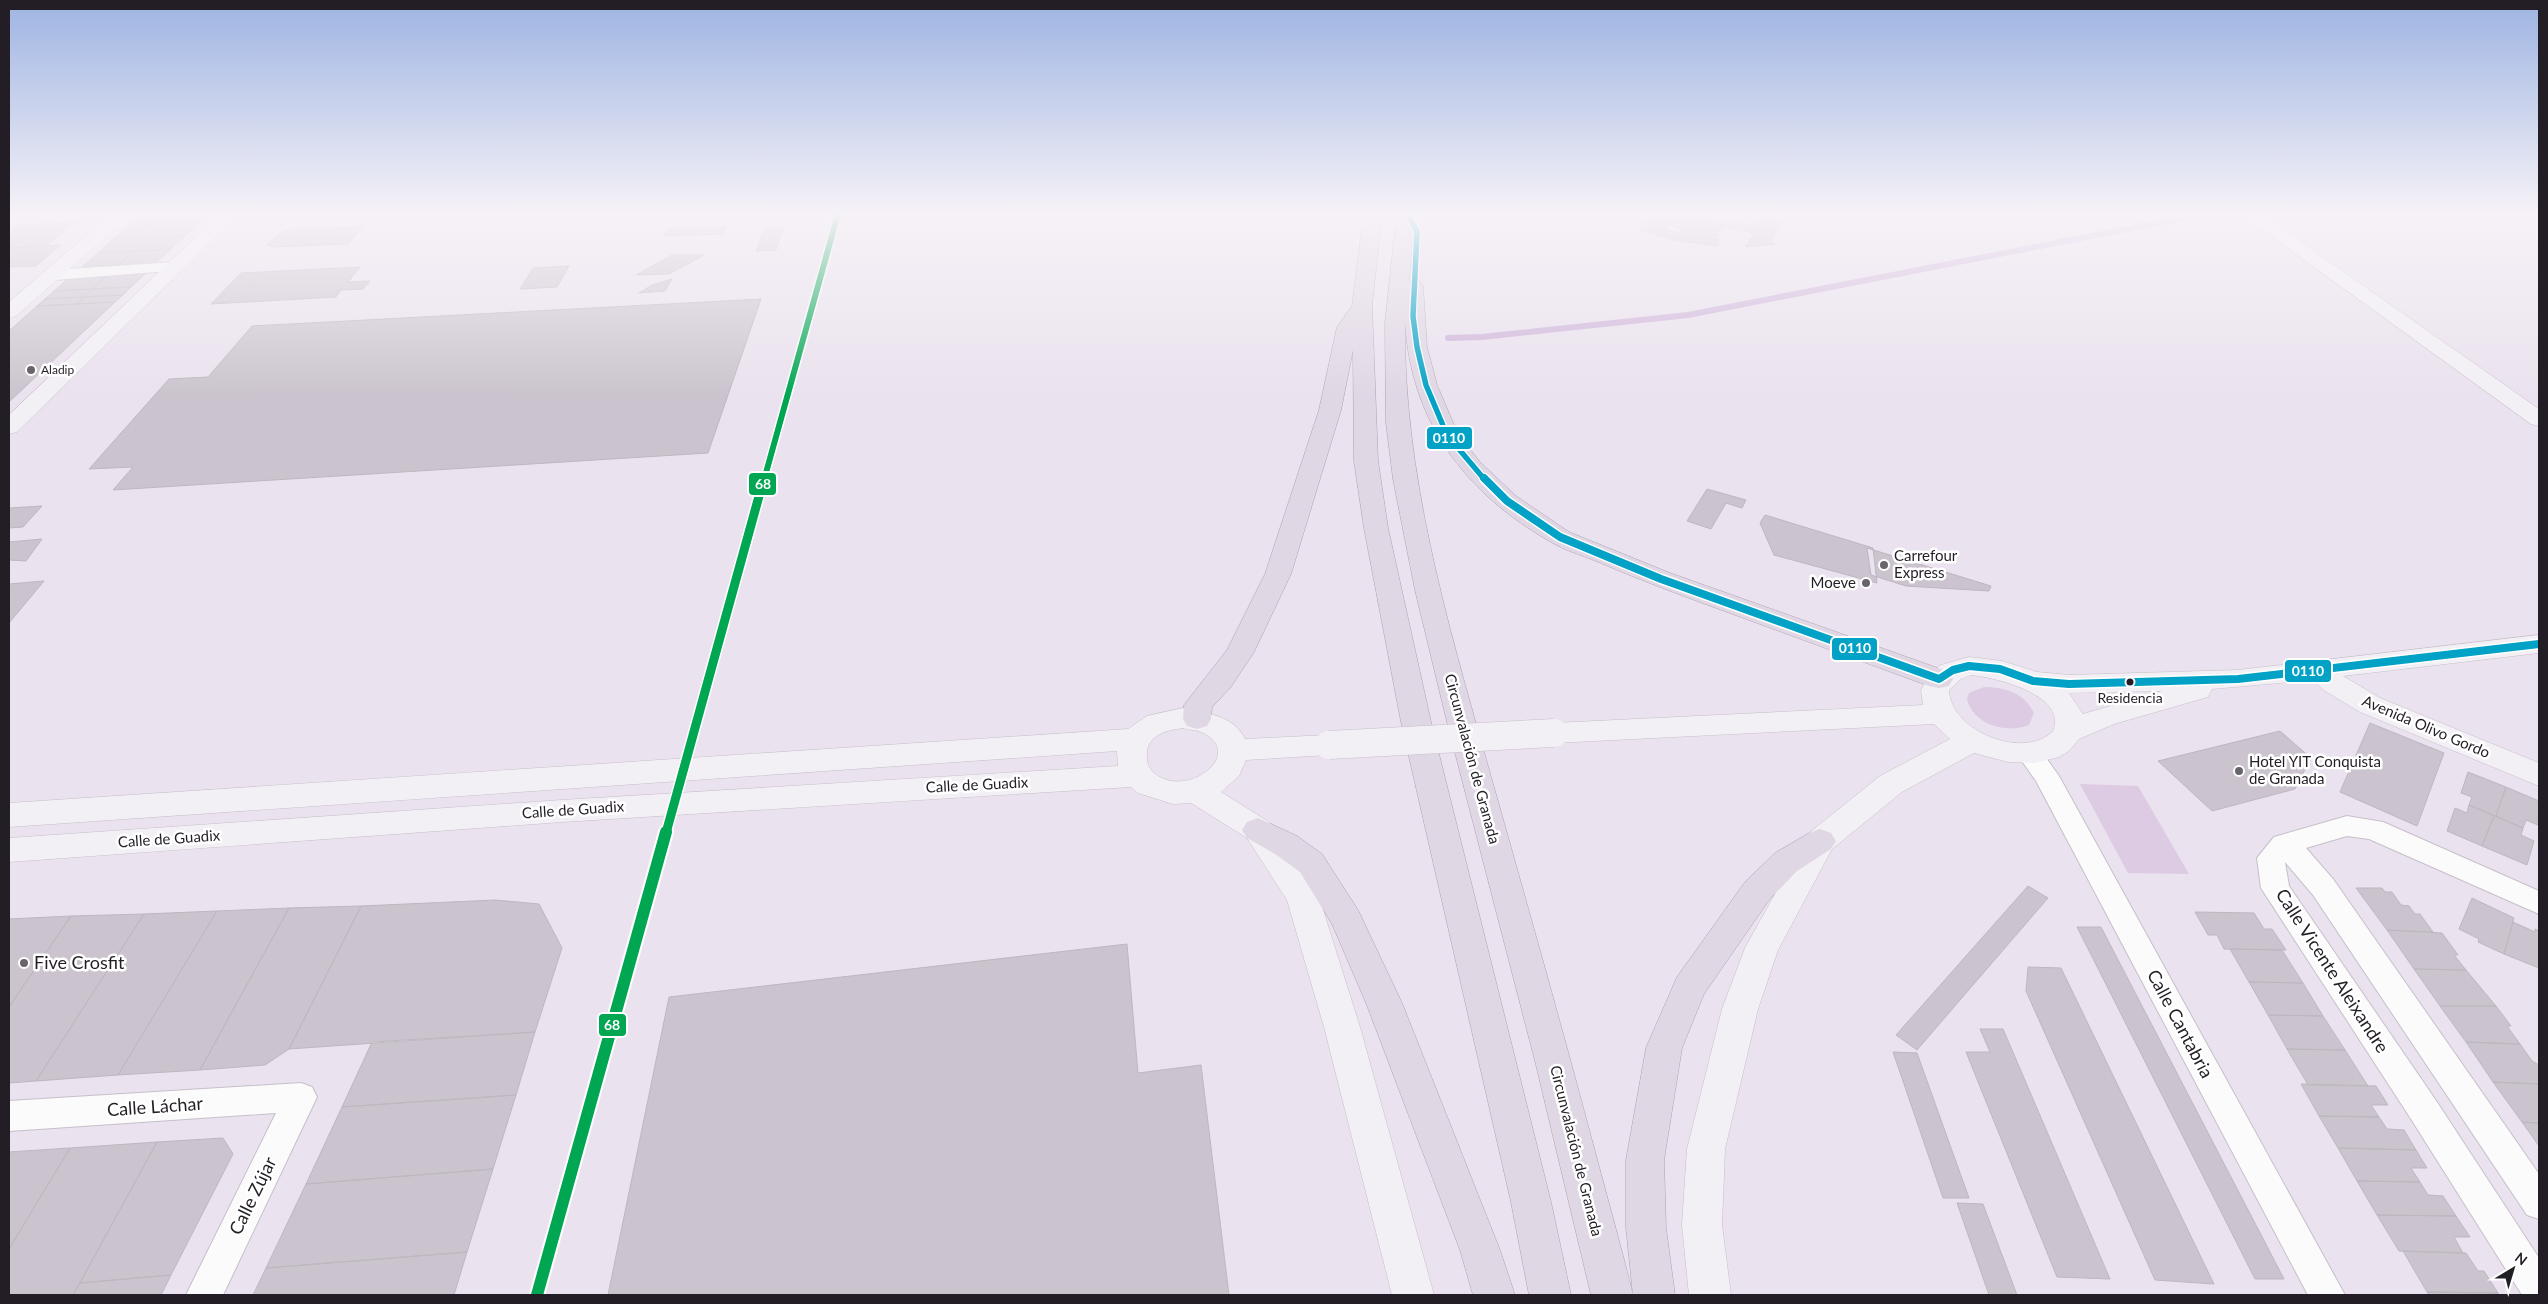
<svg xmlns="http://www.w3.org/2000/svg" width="2548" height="1304" font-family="Lato,sans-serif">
  <rect width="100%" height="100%" fill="#eae2ee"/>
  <path fill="#ddcbe4" d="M1984,687C2004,687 2025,693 2034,713L2029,725C2007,734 1973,725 1967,699L1969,693Z
    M2080,784L2138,786L2189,874L2128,873Z"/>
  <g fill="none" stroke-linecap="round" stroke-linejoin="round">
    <path stroke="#cfb4da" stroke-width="6" d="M1448,338L1482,337L1688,315L2204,214"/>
  </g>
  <path fill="#cbc4ce" stroke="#bdb7c0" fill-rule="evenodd" d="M142,214H208L199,223L128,226Z
    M335,214H386L383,217L331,219Z
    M1654,214H1688L1751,226L1758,214H1786L1771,240L1775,244L1746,247L1754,233L1723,227L1716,239L1721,240L1717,246L1674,240L1639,230ZM1669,225L1683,228L1680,233L1665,230Z
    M75,222L46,246L9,248V232L17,225Z
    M199,223L185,236L149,238L164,224Z
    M164,224L149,237L113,239L128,226Z
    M363,226L348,244L274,247L267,245L279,233L292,229Z
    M726,227L723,234L664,236L668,229Z
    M783,228L776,250L756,251L764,229Z
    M185,236L171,249L134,251L149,238Z
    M149,238L134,251L98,253L113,239Z
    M60,245L36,266L9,267V248Z
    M171,249L156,263L119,265L134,251Z
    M134,251L119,265L82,267L98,253Z
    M672,255H704L669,274L636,275Z
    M569,266L557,287L520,289L533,268Z
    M360,267L348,282L370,281L363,289L341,290L336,297L211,304L241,273Z
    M146,273L131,287L92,289L108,275Z
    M108,275L92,289L54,291L70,277Z
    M672,279L665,291L639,293L652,285Z
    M131,287L123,295L84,297L92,289Z
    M92,289L84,297L45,299L54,291Z
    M123,295L115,302L76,304L84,297Z
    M84,297L76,304L37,306L45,299Z
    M761,299L708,453L113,490L133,467L89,469L169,379L208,377L252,326Z
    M115,302L9,402V331L37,306Z
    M1707,489L1746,500L1742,508L1726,503L1711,529L1687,521Z
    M42,506L23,527L9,528V508Z
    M1765,515L1873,548L1877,583L1774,555L1760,523Z
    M42,539L26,561L9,560V542Z
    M1867,548L1991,586L1989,591L1906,586L1871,575Z
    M44,581L9,623V584Z
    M2370,723L2444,753L2417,826L2340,792Z
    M2280,731L2311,758L2295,789L2212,811L2158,761Z
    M2468,772L2506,787L2496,816L2469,805L2472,797L2461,793Z
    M2506,787L2539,801L2538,825L2526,820L2523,828L2496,816Z
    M2469,805L2494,816L2482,846L2447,831L2455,808L2467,813Z
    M2494,816L2523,828L2521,835L2534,841L2527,865L2482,846Z
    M2028,886L2048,898L1917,1050L1896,1035Z
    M2356,888H2382L2385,892H2392L2401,905L2409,906L2415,914H2420L2433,932L2387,930Z
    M2472,898L2514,918L2504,954L2478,942L2479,939L2459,929Z
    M495,900L539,904L562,948L535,1032L289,1049L361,906Z
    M361,906L289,1049L265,1065L200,1070L289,908Z
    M289,908L200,1070L118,1075L217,911Z
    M217,911L118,1075L36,1081L144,914Z
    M2195,912L2254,913L2264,929H2272L2286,950L2224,949L2217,935H2208Z
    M144,914L36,1081L9,1083V1007L71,916Z
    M71,916L9,1007V919Z
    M2513,922L2535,932V929L2539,931V968L2504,954Z
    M2077,927H2101L2284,1279H2255Z
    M2387,930L2442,933L2458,955H2454L2466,970L2414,969Z
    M1127,944L1138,1073L1201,1065L1229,1295H608L669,997Z
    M2230,949L2282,950L2303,983L2249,982Z
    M2028,967L2061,968L2214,1284L2155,1280L2026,991Z
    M2414,969L2466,970L2496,1006H2440Z
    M2249,982L2303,983L2323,1016L2268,1015Z
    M2440,1006H2496L2511,1026H2507L2520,1044L2466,1042Z
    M2268,1015L2323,1016L2345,1050L2287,1049Z
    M1980,1029H2003L2110,1279L2057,1277L1966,1052H1990Z
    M535,1032L516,1095L342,1107L372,1042Z
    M2466,1042L2520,1044L2532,1061L2539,1065V1084L2493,1082Z
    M2287,1049L2345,1050L2368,1086L2308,1085Z
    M1893,1052L1917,1053L1969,1198H1943Z
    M2493,1082L2539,1084V1123L2522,1122Z
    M2301,1084L2376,1086L2388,1105H2371L2379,1117L2319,1116Z
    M516,1095L493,1169L306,1184L342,1107Z
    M2319,1116L2379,1117L2387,1129L2404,1130L2416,1150L2338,1148Z
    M2522,1122L2539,1123V1146Z
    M223,1138L233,1154L171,1275L80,1283L157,1142Z
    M157,1142L73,1295H9V1249L70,1148Z
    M70,1148L9,1249V1152Z
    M2338,1148L2416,1150L2427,1168H2411L2420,1182L2357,1181Z
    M493,1169L467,1252L266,1268L306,1184Z
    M2357,1181L2420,1182L2428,1195L2443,1196L2456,1216L2377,1215Z
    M1957,1203L1983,1204L2017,1295H1989Z
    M2377,1215L2456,1216L2470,1237H2454L2463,1253L2399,1251Z
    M2403,1251L2466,1253L2478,1271H2484L2498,1293L2427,1292Z
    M467,1252L454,1295H253L266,1268Z
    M171,1275L161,1295H73L80,1283Z
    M2427,1292L2498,1293L2499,1295H2429Z"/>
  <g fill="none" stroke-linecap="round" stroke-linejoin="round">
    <g stroke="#c6bfc9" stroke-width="2">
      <path id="street" d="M175,262L181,264L183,267L181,270L54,280L46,275L54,270Z
        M2030,745L2039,748L2059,776L2345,1295H2308L2036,781L2017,754L2021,748Z
        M2347,816L2383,822L2539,891V914L2369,839L2347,836L2306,848L2333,879L2539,1174V1219L2527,1215L2313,895L2285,862L2289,886L2435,1099L2539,1258V1295H2522L2411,1119L2261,888L2257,858L2274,837Z
        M301,1083L312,1087L317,1097L223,1295H186L276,1113L9,1131V1101Z"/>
    </g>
    <g stroke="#c6bfc9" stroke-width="1">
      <path id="secondary" d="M112,214H132L16,316L9,318V302Z
        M220,214H239L17,432L9,434V415Z
        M2241,214H2261L2539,409V426L2531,424Z
        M2539,635V653L2343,676L2380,698L2539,763V786L2360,712L2325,691L2312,680L2212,689L2208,697L2114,724L2079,739L2069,751L2059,757L2035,763L2008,762L1974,753L1902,792L1832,849L1778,950L1758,1009L1725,1149L1722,1225L1731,1295H1689L1682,1225L1687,1149L1722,1009L1745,948L1809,833L1880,776L1950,739L1934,724L1554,743L1544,740L1539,733L1544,726L1554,723L1923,705L1921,690L1930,673L1941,665L1969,657L2002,661L2037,672L2069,675L2238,670ZM1971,675C1995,677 2068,695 2053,731C2024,761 1950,731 1949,690L1961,679ZM2162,691L2083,714L2069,693Z
        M1183,708C1205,713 1234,715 1245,739L1329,735L1339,738L1344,745L1339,752L1329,755L1246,760L1239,776L1221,792L1269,822L1319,897L1360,1027L1434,1295H1392L1324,1027L1287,900L1247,838L1191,803L1173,804L1138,793L1131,787L562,822L9,862V838L562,800L1118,766L1117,751L9,827V803L1128,729L1147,716ZM1183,728C1190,730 1199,730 1205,734C1245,756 1184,801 1153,772C1148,767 1146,761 1147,754C1147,735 1167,730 1183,728Z"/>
    </g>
    <g stroke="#aea1b3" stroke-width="1">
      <path id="highway" d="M1364,214H1382L1372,306L1378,461L1388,528L1431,722L1551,1202L1571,1295H1529L1511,1202L1401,722L1364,528L1354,461L1353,350L1341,410L1291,574L1254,652L1230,688L1212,707L1211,719L1207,726L1197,729L1187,726L1183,719L1184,705L1227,650L1265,574L1319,410L1337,327L1352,306Z
        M1397,214H1415L1409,281L1420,282L1423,286L1427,347L1437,385L1458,434L1480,462L1516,496L1569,532L1670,573L1949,672L1953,679L1949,686L1939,688L1929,686C1858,660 1787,634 1716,608C1675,593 1635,578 1596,561C1581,555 1564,550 1551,542C1465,493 1411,422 1405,322C1403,473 1447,621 1488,766C1525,897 1562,1027 1597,1159C1609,1204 1622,1250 1633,1295H1591L1536,1065L1446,718L1415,590L1393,479L1386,423L1385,324Z
        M1258,818L1297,836L1322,854L1358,910L1402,1003L1500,1250L1515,1295H1473L1460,1250L1366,1003L1332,924L1300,872L1275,854L1247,838L1242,830L1247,822Z
        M1820,829L1831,833L1836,841L1831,849L1797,871L1769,900L1704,994L1682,1048L1664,1160L1666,1228L1675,1295H1633L1626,1228V1160L1646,1048L1677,977L1745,882L1775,853L1809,833Z"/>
    </g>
    <use href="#street" fill="#fcfbfc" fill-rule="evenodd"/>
    <use href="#secondary" fill="#f3f0f5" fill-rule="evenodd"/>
    <use href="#highway" fill="#e0d7e4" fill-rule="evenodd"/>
    <g stroke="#c6bfc9" stroke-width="29" stroke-linecap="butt">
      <path id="secondary-bridge" d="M1329,745L1554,733"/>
    </g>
    <use href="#secondary-bridge" stroke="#f3f0f5" stroke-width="28"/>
    <g stroke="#fff" stroke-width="8">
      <path id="bus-1-far1" d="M1408,214L1417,232L1413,316L1417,347L1426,385L1447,435L1485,480"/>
    </g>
    <g stroke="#fff" stroke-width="11">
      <path id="bus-1" d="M1484,478L1507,501L1560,537L1661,579L1939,679L1953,670L1969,666L2000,669L2033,681L2069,684L2238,679L2539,644"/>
    </g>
    <use href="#bus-1-far1" stroke="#02a2c6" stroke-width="5.5"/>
    <use href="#bus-1" stroke="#02a2c6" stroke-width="8"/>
    <g stroke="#fff" stroke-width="9">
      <path id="rail-1-far2" d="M764,480L838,214"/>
    </g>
    <g stroke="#fff" stroke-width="12">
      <path id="rail-1-far1" d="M666,833L764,478"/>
    </g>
    <g stroke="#fff" stroke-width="16">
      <path id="rail-1" d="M537,1295L666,832"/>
    </g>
    <use href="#rail-1-far2" stroke="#00a651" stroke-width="6"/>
    <use href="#rail-1-far1" stroke="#00a651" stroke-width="9"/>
    <use href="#rail-1" stroke="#00a651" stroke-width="12"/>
  </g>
  <linearGradient id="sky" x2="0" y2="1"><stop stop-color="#9eb4e2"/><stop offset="0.54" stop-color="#f6f2f7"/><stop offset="1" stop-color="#f6f2f7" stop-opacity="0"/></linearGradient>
  <rect width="2548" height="396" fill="url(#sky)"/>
  <g fill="#69636b" stroke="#fff" stroke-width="2">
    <circle cx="31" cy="370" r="5"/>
    <circle cx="1884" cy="565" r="5"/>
    <circle cx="1866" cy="583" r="5"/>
    <circle cx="2239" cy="771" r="5"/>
    <circle cx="24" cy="963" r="5"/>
  </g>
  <circle fill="#231e25" stroke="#fff" stroke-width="2" cx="2130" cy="682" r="4.5"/>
  <g text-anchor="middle" stroke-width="5" stroke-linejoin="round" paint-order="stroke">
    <g font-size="12" fill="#231e25" stroke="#fff" text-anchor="start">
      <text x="41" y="374">Aladip</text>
    </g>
    <g font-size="14" fill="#231e25" stroke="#fff">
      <text x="2130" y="703">Residencia</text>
    </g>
    <g font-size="15" fill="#231e25" stroke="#fff" text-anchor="start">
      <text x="1894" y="561">Carrefour<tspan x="1894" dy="17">Express</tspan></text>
      <text x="1856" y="588" text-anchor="end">Moeve</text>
      <text x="2249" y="767">Hotel YIT Conquista<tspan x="2249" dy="17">de Granada</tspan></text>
    </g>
    <g font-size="15" fill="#231e25" stroke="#fff">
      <text transform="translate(2426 727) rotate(23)" y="5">Avenida Olivo Gordo</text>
      <text transform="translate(1472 759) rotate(75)" y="5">Circunvalación de Granada</text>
      <text transform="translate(977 785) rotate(-3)" y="5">Calle de Guadix</text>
      <text transform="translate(573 810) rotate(-4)" y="5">Calle de Guadix</text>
      <text transform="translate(169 839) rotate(-4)" y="5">Calle de Guadix</text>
      <text transform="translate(1576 1151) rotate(76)" y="5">Circunvalación de Granada</text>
    </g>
    <g font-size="18" fill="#231e25" stroke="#fff" text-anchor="start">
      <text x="34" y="969">Five Crosfit</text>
    </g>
    <g font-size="18" fill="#231e25" stroke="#fff">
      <text transform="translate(2332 971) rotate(57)" y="6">Calle Vicente Aleixandre</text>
      <text transform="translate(2180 1024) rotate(62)" y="6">Calle Cantabria</text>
      <text transform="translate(155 1107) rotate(-4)" y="6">Calle Láchar</text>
      <text transform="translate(253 1196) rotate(-64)" y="6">Calle Zújar</text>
    </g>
  </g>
  <g stroke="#fff" stroke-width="2">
    <rect x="1426" y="426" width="47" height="24" rx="5" fill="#02a2c6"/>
    <rect x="748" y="472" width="29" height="24" rx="5" fill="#00a651"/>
    <rect x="1831" y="637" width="47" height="24" rx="5" fill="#02a2c6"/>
    <rect x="2284" y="659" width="48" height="24" rx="5" fill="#02a2c6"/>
    <rect x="598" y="1013" width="29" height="24" rx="5" fill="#00a651"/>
  </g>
  <g font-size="14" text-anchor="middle" font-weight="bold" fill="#fff">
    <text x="1449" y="443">0110</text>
    <text x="763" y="489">68</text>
    <text x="1855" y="653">0110</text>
    <text x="2308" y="676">0110</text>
    <text x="612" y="1030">68</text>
  </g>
  <rect width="2548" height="1304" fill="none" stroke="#231e25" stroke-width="20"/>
  <g transform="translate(2513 1269) rotate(38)" stroke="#ffffff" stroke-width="4" paint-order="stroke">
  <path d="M0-4L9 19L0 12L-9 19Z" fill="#231e25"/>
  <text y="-8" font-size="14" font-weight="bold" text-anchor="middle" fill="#231e25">N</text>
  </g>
</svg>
